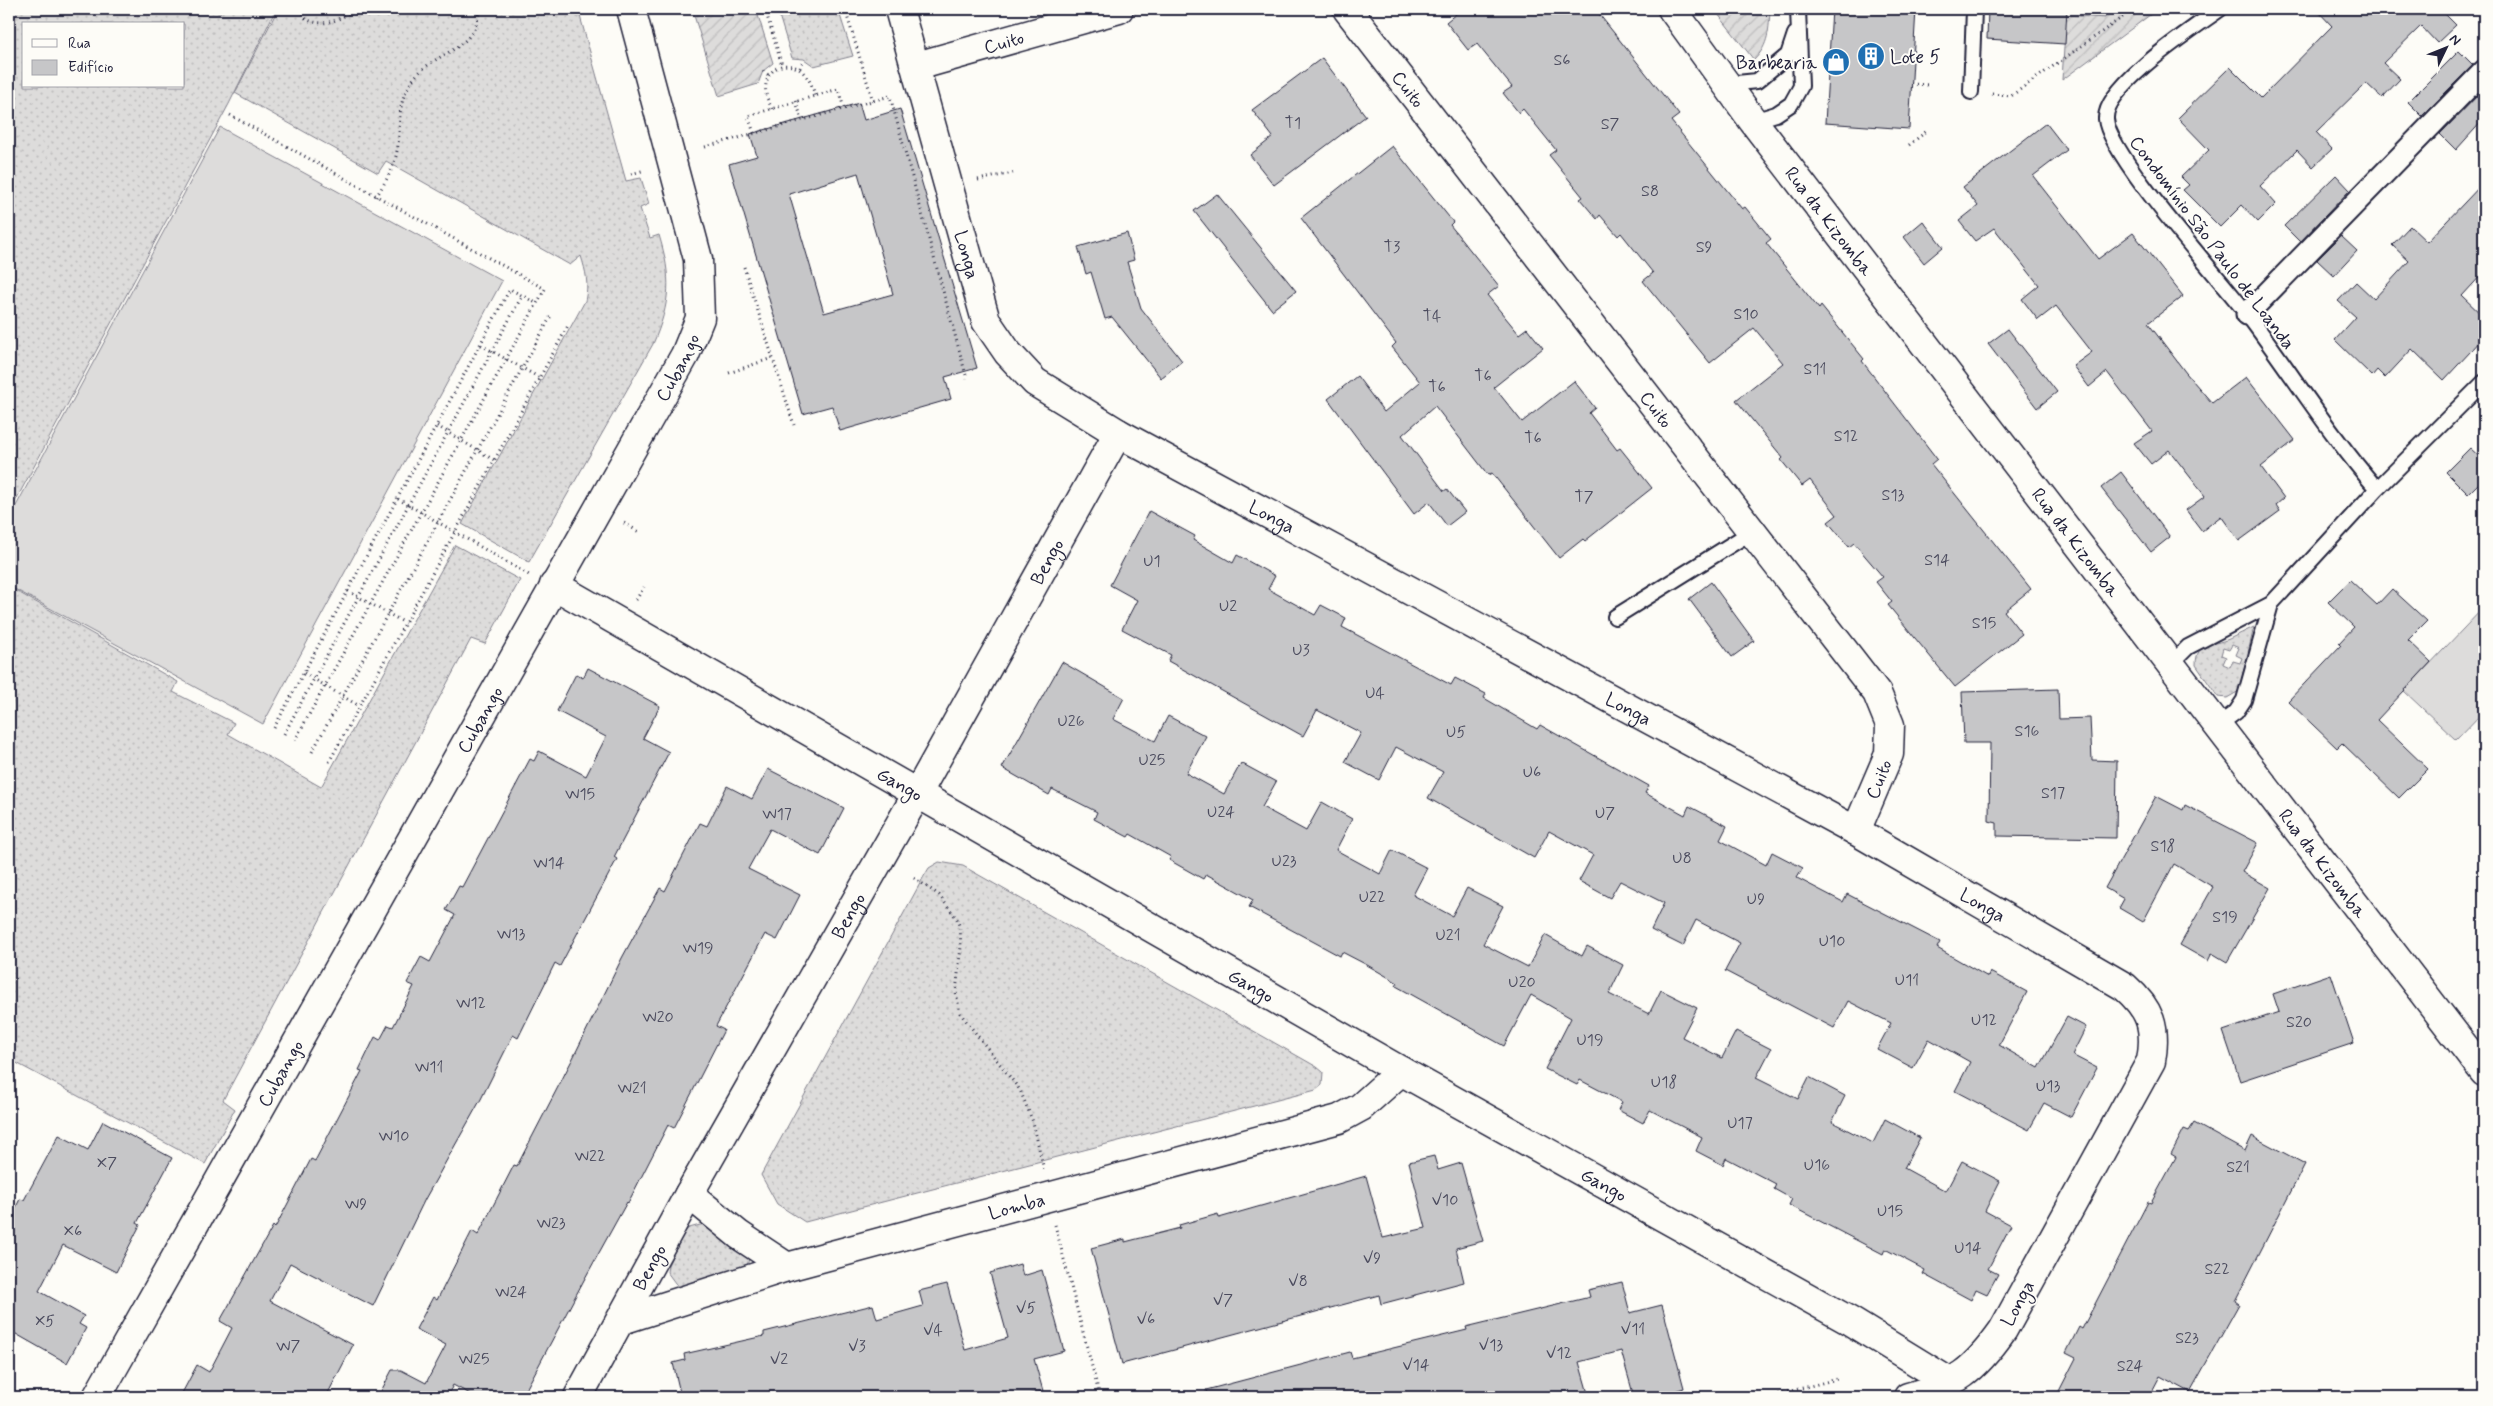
<svg xmlns="http://www.w3.org/2000/svg" width="2493" height="1406" font-family="Mynerve,sans-serif">
  <defs>
    <pattern id="grass-dots" width="8" height="8" patternUnits="userSpaceOnUse" patternTransform="scale(1.25)"><rect width="8" height="8" fill="#dddcdb"/><path d="M2 2h.1M6 6h.1" fill="none" stroke="#bdbcbd" stroke-width="1.8" stroke-linecap="round"/></pattern>
    <pattern id="garden-furrows" width="10" height="10" patternUnits="userSpaceOnUse" patternTransform="scale(1.25)"><rect width="10" height="10" fill="#dddcdb"/><path d="M-1 1l2-2M0 10L10 0M9 11l2-2" fill="none" stroke="#bdbcbd"/></pattern>
  </defs>
  <rect width="100%" height="100%" fill="#fdfcf7"/>
  <filter id="ink" filterUnits="userSpaceOnUse"><feTurbulence type="fractalNoise" baseFrequency=".02" numOctaves="2"/><feDisplacementMap in="SourceGraphic" scale="10" xChannelSelector="R" yChannelSelector="G"/><feConvolveMatrix kernelMatrix="1 2 1 2 8 2 1 2 1" color-interpolation-filters="sRGB"/></filter>
  <g filter="url(#ink)">
    <path fill="url(#grass-dots)" stroke="#807f8b" fill-rule="evenodd" d="M9,9H276L229,104L9,513ZM24,24H184V86H24Z
      M278,9H578L626,181L641,178L649,204L640,208L650,238L659,235C672,278 671,302 653,344L529,562L462,524L585,301C589,284 586,272 581,256L570,265L386,161L378,173L235,93Z
      M777,9H838L853,56L814,66L804,59L792,58Z
      M2092,9H2113L2105,18L2091,17Z
      M455,545L520,580L485,644L471,639L223,1100L235,1109L205,1164L9,1059V587L178,682L173,692L234,723L228,734L321,787Z
      M2254,627L2239,691L2227,698L2218,697L2196,665C2196,641 2212,646 2229,639C2237,635 2246,631 2254,627ZM2232,645L2239,648L2236,655L2242,658L2240,663L2233,661L2230,667L2223,664L2226,657L2221,655L2223,648L2229,650Z
      M939,862L963,866L1317,1067L1323,1072L1322,1085L1316,1090L805,1222L777,1204L761,1175L923,878L929,868Z
      M704,1224L749,1258L747,1267L678,1287L667,1272L668,1265L683,1233L689,1228Z"/>
    <path fill="url(#garden-furrows)" stroke="#807f8b" d="M692,9H756L773,63L763,71L758,84L719,96Z
      M1714,9H1770C1769,29 1769,45 1754,60Z
      M2113,9H2158L2062,80L2066,15L2105,18Z"/>
    <path fill="#dddcdb" stroke="#807f8b" d="M220,127L502,281L263,724L9,586V519Z
      M2484,607V711L2456,740L2404,691Z"/>
    <path fill="#c6c6c8" stroke="#22223b" fill-rule="evenodd" d="M1462,9H1595L1679,115L1671,121L1742,209L1745,207L1771,239L1766,243L1819,309L1821,306L1864,359L1862,361L1937,459L1931,464L2031,589L2004,611L2022,634L1955,687L1888,605L1892,602L1876,582L1883,577L1854,543L1849,547L1828,522L1837,515L1810,480L1802,486L1781,460L1783,458L1736,400L1783,363L1754,328L1710,363L1643,281L1653,273L1621,233L1618,236L1600,215L1597,219L1580,199L1583,197L1549,155L1556,150L1523,109L1519,113L1503,93L1512,87L1477,44L1468,50L1446,22Z
      M1832,9H1916L1909,129L1825,123Z
      M1988,9H2067L2065,44L1987,39Z
      M2316,9H2440L2456,25L2437,43L2421,26L2383,63L2400,79L2382,98L2366,83L2316,132L2332,149L2313,167L2297,150L2260,186L2276,204L2258,222L2242,205L2220,227L2183,190L2189,185L2181,177L2209,150L2178,118L2230,67L2261,98L2332,26Z
      M2459,51L2473,65L2422,116L2408,102Z
      M1322,58L1366,116L1274,185L1250,155L1273,137L1252,110Z
      M2484,89V119L2456,150L2440,134Z
      M859,103L864,120L900,109L977,368L945,377L951,399L840,431L832,406L803,414L729,164L757,156L750,134ZM858,173L893,294L824,313L789,194Z
      M2046,123L2067,150L2033,176L2098,259L2133,233L2163,271L2183,296L2148,323L2186,373L2212,403L2246,377L2295,440L2261,467L2284,498L2276,505L2280,511L2239,541L2221,516L2202,531L2186,510L2205,496L2169,450L2151,464L2134,443L2152,431L2107,372L2089,387L2073,366L2092,352L2056,306L2038,320L2022,299L2039,285L1994,228L1975,241L1959,221L1978,206L1963,187Z
      M1392,146L1453,222L1450,225L1499,286L1487,295L1519,334L1527,328L1543,348L1494,387L1522,422L1574,381L1595,408L1589,413L1617,450L1620,448L1652,488L1585,541L1583,539L1559,558L1492,473L1488,475L1435,406L1402,435L1444,491L1447,489L1465,512L1447,526L1429,502L1414,514L1328,399L1357,376L1384,412L1420,382L1392,347L1396,343L1301,218Z
      M2336,175L2350,190L2300,242L2284,226Z
      M2484,182V272L2462,296L2484,317V337L2444,380L2412,349L2385,378L2377,370L2372,376L2335,340L2356,317L2338,301L2356,282L2374,299L2409,261L2392,245L2410,226L2427,242Z
      M1217,194L1296,291L1272,310L1194,211Z
      M1923,221L1943,247L1924,263L1904,237Z
      M1127,233L1134,260L1127,262L1141,308L1182,361L1161,378L1112,317L1105,319L1091,272L1086,274L1078,247Z
      M2341,236L2357,251L2334,276L2317,260Z
      M2008,329L2057,392L2037,408L1988,344Z
      M2470,448L2484,461V478L2468,494L2446,472Z
      M2121,472L2170,537L2151,552L2101,488Z
      M1149,511L1195,536L1193,540L1233,563L1237,555L1275,576L1268,589L1315,615L1321,605L1346,618L1342,627L1451,685L1455,678L1486,694L1484,698L1537,729L1540,725L1649,786L1645,793L1685,815L1689,806L1727,826L1720,840L1766,865L1772,852L1803,868L1797,878L1843,902L1847,894L1940,942L1937,948L1988,977L1990,972L2027,992L1999,1045L2039,1068L2067,1017L2086,1027L2072,1055L2097,1068L2071,1117L2044,1103L2029,1130L1955,1091L1970,1062L1929,1039L1913,1068L1877,1049L1891,1023L1848,1001L1834,1028L1725,971L1740,943L1696,920L1683,946L1651,930L1664,903L1620,881L1610,898L1579,881L1593,855L1549,831L1534,858L1428,798L1443,772L1396,747L1379,780L1345,762L1361,733L1317,710L1303,736L1168,661L1171,655L1122,629L1137,600L1110,585Z
      M2350,580L2377,605L2392,589L2427,621L2408,640L2431,662L2377,720L2428,769L2399,798L2342,743L2337,748L2288,701L2341,645L2339,643L2354,627L2328,602Z
      M1711,582L1754,641L1732,657L1689,599Z
      M1062,662L1124,698L1113,719L1155,741L1168,716L1206,736L1186,773L1224,794L1241,763L1276,782L1262,807L1306,831L1322,802L1352,819L1336,850L1380,874L1392,850L1427,868L1413,895L1452,916L1467,888L1503,906L1483,944L1528,967L1545,935L1582,956L1587,946L1623,965L1609,994L1649,1014L1661,990L1697,1008L1682,1037L1722,1058L1736,1031L1771,1049L1756,1078L1798,1099L1809,1077L1845,1096L1832,1122L1873,1143L1885,1119L1920,1138L1904,1168L1946,1191L1962,1161L2000,1181L1985,1211L2011,1225L1988,1269L1998,1274L1987,1294L1976,1289L1971,1300L1923,1274L1925,1270L1885,1249L1883,1254L1789,1205L1792,1199L1774,1189L1776,1184L1726,1158L1723,1165L1696,1151L1702,1137L1650,1110L1643,1123L1618,1110L1622,1102L1580,1080L1577,1085L1545,1069L1571,1018L1531,995L1504,1046L1396,986L1398,983L1367,965L1342,952L1340,956L1249,907L1253,900L1206,874L1203,879L1169,860L1171,857L1130,834L1128,837L1094,819L1097,812L1052,789L1049,795L1002,768Z
      M588,668L660,706L643,738L669,752L614,857L617,859L560,966L555,963L518,1038L513,1035L481,1099L425,1199L373,1306L290,1263L270,1301L353,1345L326,1397H180L197,1365L209,1372L232,1328L220,1321L273,1226L275,1228L311,1159L315,1161L362,1071L359,1070L375,1037L380,1040L388,1025L393,1027L414,986L407,983L421,957L430,962L455,915L446,910L459,886L462,887L530,759L534,761L539,751L586,776L606,737L557,711L576,674L583,678Z
      M2058,689L2059,719L2090,718L2092,760L2117,761L2116,838L1997,836V823L1989,821L1990,743H1964L1962,692Z
      M768,769L844,808L820,855L770,829L748,869L800,895L777,940L765,934L716,1026L724,1030L674,1128L668,1125L628,1203L627,1202L584,1280L522,1397H476L453,1385L448,1395L453,1397H378L392,1370H401L426,1383L446,1345L416,1329L433,1297L437,1300L472,1231L478,1235L514,1165L517,1166L572,1060L622,958L660,888L665,891L700,823L707,826L727,786L752,799Z
      M2156,796L2183,810L2185,805L2258,843L2242,872L2270,888L2227,962L2212,953L2208,961L2180,945L2213,887L2174,864L2143,922L2119,908L2124,899L2105,888Z
      M2331,974L2354,1043L2240,1081L2223,1031L2279,1012L2273,994Z
      M103,1121L172,1158L137,1223L140,1225L116,1272L63,1245L39,1291L84,1316L79,1324L86,1328L67,1363L9,1330V1221L20,1199L24,1200L59,1135L88,1150Z
      M2194,1123L2245,1151L2252,1136L2305,1164L2235,1301L2239,1304L2190,1392L2160,1376L2149,1397H2056L2076,1358L2066,1353L2079,1327L2082,1329L2148,1202L2151,1203L2176,1157L2171,1154L2184,1129L2189,1131Z
      M1434,1156L1438,1170L1461,1163L1483,1241L1456,1248L1464,1282L1381,1304L1379,1295L1122,1364L1091,1248L1125,1239V1242L1180,1228L1179,1225L1218,1214L1219,1218L1366,1176L1383,1238L1426,1228L1409,1162Z
      M1020,1264L1023,1276L1042,1270L1064,1351L1034,1359L1043,1391L1019,1397H681L673,1363L685,1360L684,1354L764,1336V1332L873,1305L877,1319L923,1306L919,1291L947,1284L965,1350L1008,1338L990,1273Z
      M1622,1282L1630,1313L1662,1305L1684,1388L1668,1393L1669,1397H1634L1621,1351L1579,1362L1589,1397H1207L1206,1390L1350,1352L1352,1358L1467,1330L1466,1327L1590,1297L1588,1290Z"/>
    <g fill="none" stroke-linecap="round" stroke-linejoin="round">
      <g stroke="#22223b" stroke-width="18">
        <path id="service" d="M2220,9C2194,28 2104,86 2106,119C2108,155 2220,278 2247,314C2291,372 2329,434 2377,489
          M1727,84L1757,81L1788,55L1795,34
          M1971,92L1974,9
          M1753,121L1776,114L1791,104L1801,86L1798,9
          M1615,617L1753,531
          M2170,665L2188,647L2271,604L2377,489L2484,382
          M2217,726L2236,712L2244,700L2271,604"/>
      </g>
      <g stroke="#22223b" stroke-width="25">
        <path id="pedestrian" d="M2247,314L2484,71"/>
      </g>
      <g stroke="#22223b" stroke-width="31">
        <g id="minor">
          <path id="s1" d="M899,9L986,321L1008,353L1035,382L1118,433L1856,831L2125,987C2150,1009 2157,1027 2151,1061L2003,1330C1974,1371 1957,1384 1908,1397"/>
          <path id="s2" d="M1347,9L1877,693L1890,725L1889,754L1856,831"/>
          <path id="s3" d="M917,66L1119,9"/>
          <path id="s4" d="M554,585L1401,1071L1850,1321L1951,1383"/>
          <path d="M689,1194L739,1235L787,1267"/>
          <path id="s5" d="M622,1320L787,1267L1339,1119L1361,1107L1401,1071"/>
          <path id="s6" d="M97,1397L685,355L700,318L698,259L631,9"/>
          <path id="s7" d="M578,1397L689,1194L917,794L1118,433"/>
        </g>
      </g>
      <g stroke="#22223b" stroke-width="31">
        <g id="secondary">
          <path id="s8" d="M1672,9L1753,121L2484,1072"/>
        </g>
      </g>
      <path stroke="#22223b" stroke-width="3" stroke-dasharray="1 4" stroke-linecap="butt" d="M301,9L306,19C323,28 340,20 355,9
        M765,9L782,65
        M845,9L873,101
        M219,13L220,9
        M800,68L804,59
        M763,71L770,76
        M1911,84L1931,85
        M1992,94L2011,96L2134,9
        M796,101L802,120
        M772,109C770,104 767,99 766,94C761,62 804,49 815,96
        M230,115L545,289L295,740
        M754,133L748,116L838,89L844,108
        M1909,145L1928,130
        M705,147L890,96L967,379
        M631,174L645,170
        M978,180L1013,173
        M376,197C385,182 394,169 397,151C402,125 395,105 412,81C433,50 477,53 479,9
        M744,267L794,425
        M481,345L540,378
        M729,373L772,358
        M437,426L494,460
        M398,499L529,575
        M624,523L639,532
        M348,591L405,623
        M636,600L644,587
        M304,673L359,706
        M274,728L510,289L536,303
        M284,734L522,296
        M312,752L552,314
        M329,762L569,324
        M914,878L939,895L957,919L960,928L961,947L956,992L960,1013L1020,1090L1033,1122L1044,1170
        M1055,1225L1100,1397
        M1768,1397L1837,1379"/>
      <use href="#service" stroke="#fdfcf7" stroke-width="14"/>
      <use href="#pedestrian" stroke="#fdfcf7" stroke-width="21"/>
      <use href="#minor" stroke="#fdfcf7" stroke-width="28"/>
      <use href="#secondary" stroke="#fdfcf7" stroke-width="28"/>
    </g>
  </g>
  <defs>
    <g id="building-disc" transform="scale(1.4375)"><circle r="9.5" fill="#1f6fb2" stroke="#fdfcf7"/><path d="M-4-6H4V6H1V3H-1V6H-4ZM-2.5-4.3h1.7v1.8h-1.7ZM.8-4.3h1.7v1.8H.8ZM-2.5-1h1.7V.8h-1.7ZM.8-1h1.7V.8H.8Z" fill="#fff"/></g>
    <g id="shop-disc" transform="scale(1.4375)"><circle r="9.5" fill="#1f6fb2" stroke="#fdfcf7"/><path d="M-5-2.5h2.3a2.7 3.5 0 0 1 5.4 0H5L5.5 6h-11ZM-1.5-2.5h3a1.5 2.3 0 0 0-3 0Z" fill="#fff"/></g>
  </defs>
  <g fill-rule="evenodd">
    <use href="#building-disc" x="1871" y="56"/>
    <use href="#shop-disc" x="1836" y="62"/>
  </g>
  <g text-anchor="middle" stroke-width="4" stroke-linejoin="round" paint-order="stroke">
    <g font-size="16" fill="#4b4b5e">
      <text x="1562" y="65">S6</text>
      <text x="1293" y="128">T1</text>
      <text x="1610" y="129">S7</text>
      <text x="1650" y="196">S8</text>
      <text x="1392" y="252">T3</text>
      <text x="1704" y="252">S9</text>
      <text x="1746" y="319">S10</text>
      <text x="1432" y="321">T4</text>
      <text x="1815" y="374">S11</text>
      <text x="1483" y="381">T6</text>
      <text x="1437" y="392">T6</text>
      <text x="1846" y="441">S12</text>
      <text x="1533" y="443">T6</text>
      <text x="1893" y="500">S13</text>
      <text x="1584" y="502">T7</text>
      <text x="1937" y="565">S14</text>
      <text x="1152" y="566">U1</text>
      <text x="1228" y="611">U2</text>
      <text x="1984" y="628">S15</text>
      <text x="1301" y="655">U3</text>
      <text x="1375" y="698">U4</text>
      <text x="1071" y="726">U26</text>
      <text x="2027" y="736">S16</text>
      <text x="1456" y="737">U5</text>
      <text x="1152" y="765">U25</text>
      <text x="1532" y="777">U6</text>
      <text x="2053" y="798">S17</text>
      <text x="580" y="799">W15</text>
      <text x="1221" y="817">U24</text>
      <text x="1605" y="818">U7</text>
      <text x="777" y="819">W17</text>
      <text x="2163" y="851">S18</text>
      <text x="1682" y="863">U8</text>
      <text x="1284" y="866">U23</text>
      <text x="549" y="868">W14</text>
      <text x="1372" y="902">U22</text>
      <text x="1756" y="904">U9</text>
      <text x="2225" y="922">S19</text>
      <text x="511" y="939">W13</text>
      <text x="1448" y="940">U21</text>
      <text x="1832" y="946">U10</text>
      <text x="698" y="953">W19</text>
      <text x="1907" y="985">U11</text>
      <text x="1522" y="987">U20</text>
      <text x="471" y="1008">W12</text>
      <text x="658" y="1022">W20</text>
      <text x="1984" y="1025">U12</text>
      <text x="2299" y="1027">S20</text>
      <text x="1590" y="1045">U19</text>
      <text x="429" y="1072">W11</text>
      <text x="1664" y="1087">U18</text>
      <text x="2048" y="1091">U13</text>
      <text x="632" y="1093">W21</text>
      <text x="1740" y="1128">U17</text>
      <text x="394" y="1141">W10</text>
      <text x="590" y="1161">W22</text>
      <text x="107" y="1168">X7</text>
      <text x="1817" y="1170">U16</text>
      <text x="2238" y="1172">S21</text>
      <text x="1445" y="1205">V10</text>
      <text x="356" y="1209">W9</text>
      <text x="1890" y="1216">U15</text>
      <text x="551" y="1228">W23</text>
      <text x="73" y="1236">X6</text>
      <text x="1968" y="1253">U14</text>
      <text x="1372" y="1263">V9</text>
      <text x="2217" y="1274">S22</text>
      <text x="1298" y="1286">V8</text>
      <text x="511" y="1297">W24</text>
      <text x="1223" y="1305">V7</text>
      <text x="1026" y="1313">V5</text>
      <text x="1146" y="1324">V6</text>
      <text x="45" y="1326">X5</text>
      <text x="1633" y="1334">V11</text>
      <text x="933" y="1335">V4</text>
      <text x="2187" y="1343">S23</text>
      <text x="1491" y="1350">V13</text>
      <text x="288" y="1351">W7</text>
      <text x="857" y="1351">V3</text>
      <text x="1559" y="1358">V12</text>
      <text x="474" y="1364">W25</text>
      <text x="779" y="1364">V2</text>
      <text x="1416" y="1370">V14</text>
      <text x="2130" y="1371">S24</text>
    </g>
    <g font-size="19" fill="#22223b" stroke="#fdfcf7">
      <text dy="7" stroke="none"><textPath href="#s3" startOffset="90">Cuito</textPath></text>
      <text dy="7" stroke="none"><textPath href="#s2" startOffset="101">Cuito</textPath></text>
      <text dy="7" stroke="none"><textPath href="#s8" startOffset="264">Rua da Kizomba</textPath></text>
      <text transform="translate(2213 242) rotate(53)" y="7">Condomínio São Paulo de Loanda</text>
      <text dy="7" stroke="none"><textPath href="#s1" startOffset="255">Longa</textPath></text>
      <text dy="7" stroke="none"><textPath href="#s6" startOffset="1182">Cubango</textPath></text>
      <text dy="7" stroke="none"><textPath href="#s2" startOffset="506">Cuito</textPath></text>
      <text dy="7" stroke="none"><textPath href="#s1" startOffset="675">Longa</textPath></text>
      <text dy="7" stroke="none"><textPath href="#s8" startOffset="669">Rua da Kizomba</textPath></text>
      <text dy="7" stroke="none"><textPath href="#s7" startOffset="958">Bengo</textPath></text>
      <text dy="7" stroke="none"><textPath href="#s1" startOffset="1080">Longa</textPath></text>
      <text dy="7" stroke="none"><textPath href="#s6" startOffset="778">Cubango</textPath></text>
      <text transform="translate(1878 779) rotate(-68)" y="7">Cuito</text>
      <text dy="7" stroke="none"><textPath href="#s4" startOffset="399">Gango</textPath></text>
      <text dy="7" stroke="none"><textPath href="#s8" startOffset="1074">Rua da Kizomba</textPath></text>
      <text dy="7" stroke="none"><textPath href="#s1" startOffset="1485">Longa</textPath></text>
      <text dy="7" stroke="none"><textPath href="#s7" startOffset="552">Bengo</textPath></text>
      <text dy="7" stroke="none"><textPath href="#s4" startOffset="804">Gango</textPath></text>
      <text dy="7" stroke="none"><textPath href="#s6" startOffset="372">Cubango</textPath></text>
      <text dy="7" stroke="none"><textPath href="#s4" startOffset="1209">Gango</textPath></text>
      <text dy="7" stroke="none"><textPath href="#s5" startOffset="411">Lomba</textPath></text>
      <text dy="7" stroke="none"><textPath href="#s7" startOffset="148">Bengo</textPath></text>
      <text transform="translate(2017 1303) rotate(-61)" y="7">Longa</text>
    </g>
    <g font-size="19" fill="#22223b" stroke="#fdfcf7" text-anchor="start">
      <text x="1890" y="63">Lote 5</text>
      <text x="1817" y="69" text-anchor="end">Barbearia</text>
    </g>
  </g>
  <rect width="2493" height="1406" fill="none" stroke="#fdfcf7" stroke-width="30"/>
  <rect x="15" y="15" width="2463" height="1376" fill="none" stroke="#22223b" stroke-width="2" filter="url(#ink)"/>
  <rect x="22" y="22" width="162" height="65" fill="#fdfcf7" stroke="#a5a5ac"/>
  <rect x="32" y="39" width="25" height="8" fill="#fdfcf7" stroke="#a5a5ac"/>
  <text x="68" y="48" font-size="15" fill="#22223b">Rua</text>
  <rect x="32" y="60" width="25" height="15" fill="#c6c6c8" stroke="#a5a5ac"/>
  <text x="68" y="72" font-size="15" fill="#22223b">Edifício</text>
  <g transform="translate(2446 48) rotate(47)" stroke="#fdfcf7" stroke-width="4" paint-order="stroke">
  <path d="M0-4L9 19L0 12L-9 19Z" fill="#22223b"/>
  <text y="-8" font-size="14" font-weight="bold" text-anchor="middle" fill="#22223b">N</text>
  </g>
</svg>
